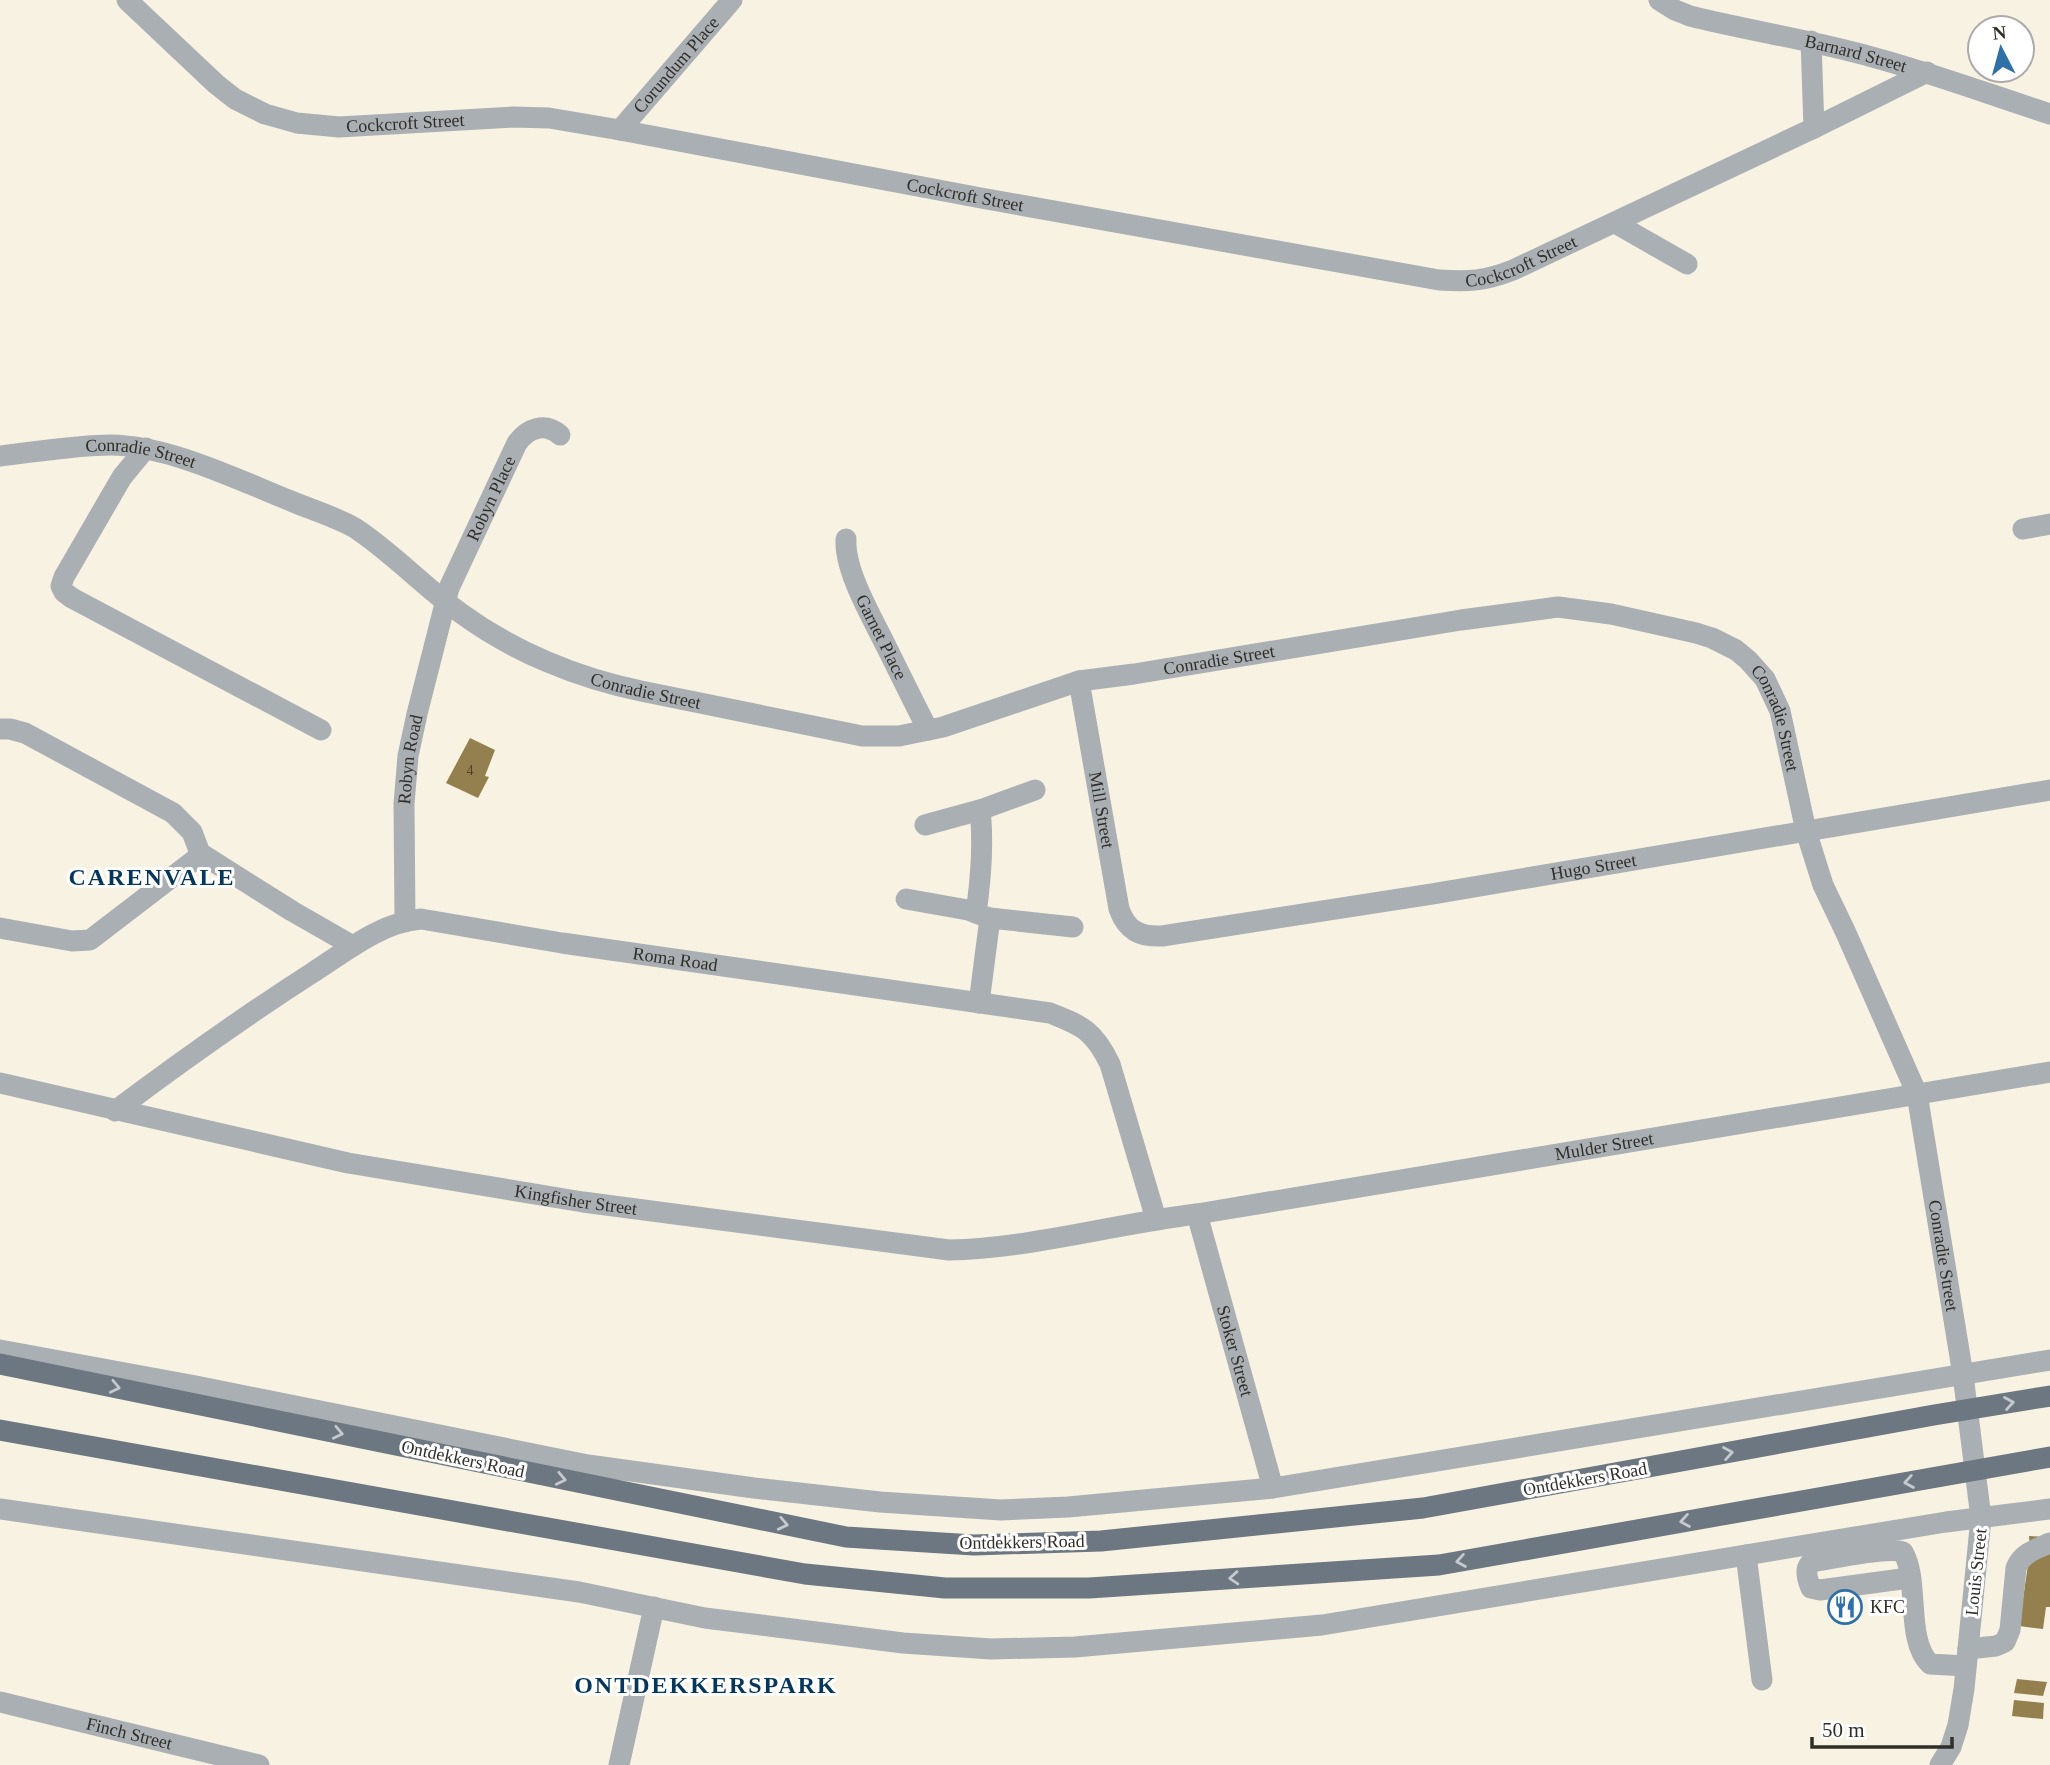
<svg xmlns="http://www.w3.org/2000/svg" width="2050" height="1765" font-family="Georgia,serif">
  <rect width="100%" height="100%" fill="#f8f2e2"/>
  <path fill="#94804e" d="M470,738L495,750L485,776L489,777L478,798L446,783Z
    M2029,1536L2050,1537V1607H2046L2043,1629L2019,1626L2030,1551Z
    M2017,1679L2047,1682L2043,1696L2014,1693Z
    M2014,1700L2044,1703L2043,1719L2012,1716Z"/>
  <g fill="none" stroke-linecap="round" stroke-linejoin="round">
    <g stroke="#aaafb4" stroke-width="21">
      <path id="s1" d="M127,0L216,84L235,99L265,114L297,123L339,127L513,117L549,118L620,130L981,198L1439,280C1469,282 1485,281 1513,270L1814,128L1927,72"/>
      <path id="s2" d="M1659,0L1675,10L1690,16C1750,31 1812,40 1872,57C1932,73 1991,95 2050,114"/>
      <path d="M1811,41L1814,128"/>
      <path id="s3" d="M620,130L732,0"/>
      <path d="M1615,223L1687,264"/>
      <path d="M146,448L122,477L64,577L61,586L64,592L72,598L321,730"/>
      <path id="s4" d="M0,456C35,452 77,445 111,445C170,446 236,479 291,501C312,510 336,517 355,528C393,553 425,588 462,614C514,652 578,678 641,691L862,736H899L943,727L1079,681L1134,674L1461,620L1558,607L1611,614L1696,633L1712,638L1736,650L1748,660L1765,679L1780,711L1806,831L1823,885L1846,933L1917,1094L1963,1375L1981,1518L1964,1689L1958,1725L1951,1747L1940,1765"/>
      <path d="M2023,529L2050,524"/>
      <path id="s5" d="M846,539C844,571 873,619 887,648C901,676 914,703 928,730"/>
      <path id="s6" d="M1079,681L1119,909C1127,931 1140,937 1162,936L1432,894L2050,790"/>
      <path d="M0,729H10L25,733L173,813L192,832L200,853L292,911L353,946"/>
      <path d="M925,825L980,810L1035,790"/>
      <path d="M906,899L968,910L989,918"/>
      <path d="M976,913C981,878 984,845 980,810"/>
      <path id="s7" d="M405,920L404,804L408,756L417,714L449,588L517,443C528,428 545,422 560,435"/>
      <path d="M0,928L72,941L90,940L197,858L200,853"/>
      <path d="M979,1003L990,918L1073,927"/>
      <path id="s8" d="M0,1083L348,1163L583,1202L949,1250C1033,1248 1114,1224 1197,1214L2050,1072"/>
      <path id="s9" d="M115,1111C179,1063 245,1016 312,973C345,952 381,922 421,919L562,943L1050,1013C1083,1026 1094,1031 1110,1064L1156,1219"/>
      <path id="s10" d="M1197,1214L1273,1488"/>
      <path d="M0,1350L196,1386L588,1465L754,1488L880,1502L1001,1510L1068,1507L1273,1488L2050,1360"/>
      <path d="M0,1509L579,1592L705,1618L903,1643L991,1649L1075,1647L1322,1625L1946,1522L2050,1509"/>
      <path d="M1746,1555L1762,1680"/>
      <path d="M1909,1578L1820,1590L1811,1588C1807,1579 1804,1568 1812,1562C1832,1559 1887,1546 1903,1552C1920,1581 1905,1640 1930,1664L1966,1666"/>
      <path d="M1968,1649L1996,1646L2005,1642L2010,1630L2016,1568C2022,1553 2036,1549 2050,1543"/>
      <path id="s11" d="M0,1702L259,1765"/>
      <path d="M619,1765L654,1607"/>
    </g>
    <path stroke="#6d7781" stroke-width="21" d="M0,1364L846,1537L974,1545L1101,1541L1423,1508L1934,1415L2050,1396
      M0,1430L805,1574L945,1588H1089L1439,1565L2050,1457"/>
  </g>
  <defs><path id="oneway-chevron" d="M-2-3.5L2.5 0L-2 3.5" fill="none" stroke-width="1.6" stroke-linecap="round" stroke-linejoin="round" transform="scale(1.75)"/></defs>
  <g stroke="#c5c9cd">
    <use href="#oneway-chevron" transform="translate(115 1387) rotate(12)"/>
    <use href="#oneway-chevron" transform="translate(2009 1403) rotate(-9)"/>
    <use href="#oneway-chevron" transform="translate(338 1433) rotate(12)"/>
    <use href="#oneway-chevron" transform="translate(1728 1453) rotate(-10)"/>
    <use href="#oneway-chevron" transform="translate(561 1479) rotate(12)"/>
    <use href="#oneway-chevron" transform="translate(1909 1482) rotate(170)"/>
    <use href="#oneway-chevron" transform="translate(1685 1521) rotate(170)"/>
    <use href="#oneway-chevron" transform="translate(783 1524) rotate(12)"/>
    <use href="#oneway-chevron" transform="translate(1461 1561) rotate(170)"/>
    <use href="#oneway-chevron" transform="translate(1234 1578) rotate(176)"/>
  </g>
  <defs>
    <g id="restaurant-ring" transform="scale(1.75)"><circle r="9.5" fill="#fff" stroke="#2f70a6" stroke-width="1.5"/><path d="M-5-6h1v4h1v-4h1v4h1v-4h1v5L-1.5 .5V6h-2V.5L-5-1ZM5-6V6H3V1.5H1.5Q1.5-4 5-6Z" fill="#2f70a6"/></g>
  </defs>
  <g fill-rule="evenodd">
    <use href="#restaurant-ring" x="1845" y="1607"/>
  </g>
  <g text-anchor="middle" stroke-width="6" stroke-linejoin="round" paint-order="stroke">
    <g font-size="14" fill="#494232">
      <text x="470" y="775">4</text>
    </g>
    <g font-size="18" fill="#302e28" stroke="#fff">
      <text dy="6" stroke="none"><textPath href="#s2" startOffset="205">Barnard Street</textPath></text>
      <text dy="6" stroke="none"><textPath href="#s3" startOffset="86">Corundum Place</textPath></text>
      <text dy="6" stroke="none"><textPath href="#s1" startOffset="322">Cockcroft Street</textPath></text>
      <text dy="6" stroke="none"><textPath href="#s1" startOffset="889">Cockcroft Street</textPath></text>
      <text dy="6" stroke="none"><textPath href="#s1" startOffset="1456">Cockcroft Street</textPath></text>
      <text dy="6" stroke="none"><textPath href="#s4" startOffset="142">Conradie Street</textPath></text>
      <text dy="6" stroke="none"><textPath href="#s7" startOffset="436">Robyn Place</textPath></text>
      <text dy="6" stroke="none"><textPath href="#s5" startOffset="105">Garnet Place</textPath></text>
      <text dy="6" stroke="none"><textPath href="#s4" startOffset="1297">Conradie Street</textPath></text>
      <text dy="6" stroke="none"><textPath href="#s4" startOffset="709">Conradie Street</textPath></text>
      <text dy="6" stroke="none"><textPath href="#s4" startOffset="1906">Conradie Street</textPath></text>
      <text dy="6" stroke="none"><textPath href="#s7" startOffset="161">Robyn Road</textPath></text>
      <text dy="6" stroke="none"><textPath href="#s6" startOffset="131">Mill Street</textPath></text>
      <text dy="6" stroke="none"><textPath href="#s6" startOffset="724">Hugo Street</textPath></text>
      <text dy="6" stroke="none"><textPath href="#s9" startOffset="621">Roma Road</textPath></text>
      <text dy="6" stroke="none"><textPath href="#s8" startOffset="1628">Mulder Street</textPath></text>
      <text dy="6" stroke="none"><textPath href="#s8" startOffset="588">Kingfisher Street</textPath></text>
      <text dy="6" stroke="none"><textPath href="#s4" startOffset="2473">Conradie Street</textPath></text>
      <text dy="6" stroke="none"><textPath href="#s10" startOffset="142">Stoker Street</textPath></text>
      <text transform="translate(463 1459) rotate(12)" y="6">Ontdekkers Road</text>
      <text transform="translate(1585 1479) rotate(-10)" y="6">Ontdekkers Road</text>
      <text transform="translate(1022 1542) rotate(-1)" y="6">Ontdekkers Road</text>
      <text transform="translate(1976 1572) rotate(-84)" y="6">Louis Street</text>
      <text dy="6" stroke="none"><textPath href="#s11" startOffset="133">Finch Street</textPath></text>
    </g>
    <g font-size="18" fill="#302e28" stroke="#fff" text-anchor="start">
      <text x="1870" y="1613">KFC</text>
    </g>
    <g font-size="24" font-weight="bold" letter-spacing="2" fill="#06375b" stroke="#fff">
      <text x="152" y="885">CARENVALE</text>
      <text x="706" y="1693">ONTDEKKERSPARK</text>
    </g>
  </g>
  <g transform="translate(2001 49) rotate(354)"><circle r="33" fill="#ffffff" stroke="#acaba9" stroke-width="2"/>
  <path d="M0-5L12 26L0 18L-12 26Z" fill="#2f70a6"/>
  <text y="-10" font-size="19" font-weight="bold" text-anchor="middle" fill="#302e28">N</text>
  </g>
  <path d="M1812 1737v10h140v-10" fill="none" stroke="#302e28" stroke-width="3.5"/>
  <text x="1822" y="1737" font-size="21" fill="#302e28" stroke="#ffffff" stroke-width="5" paint-order="stroke">50 m</text>
</svg>
